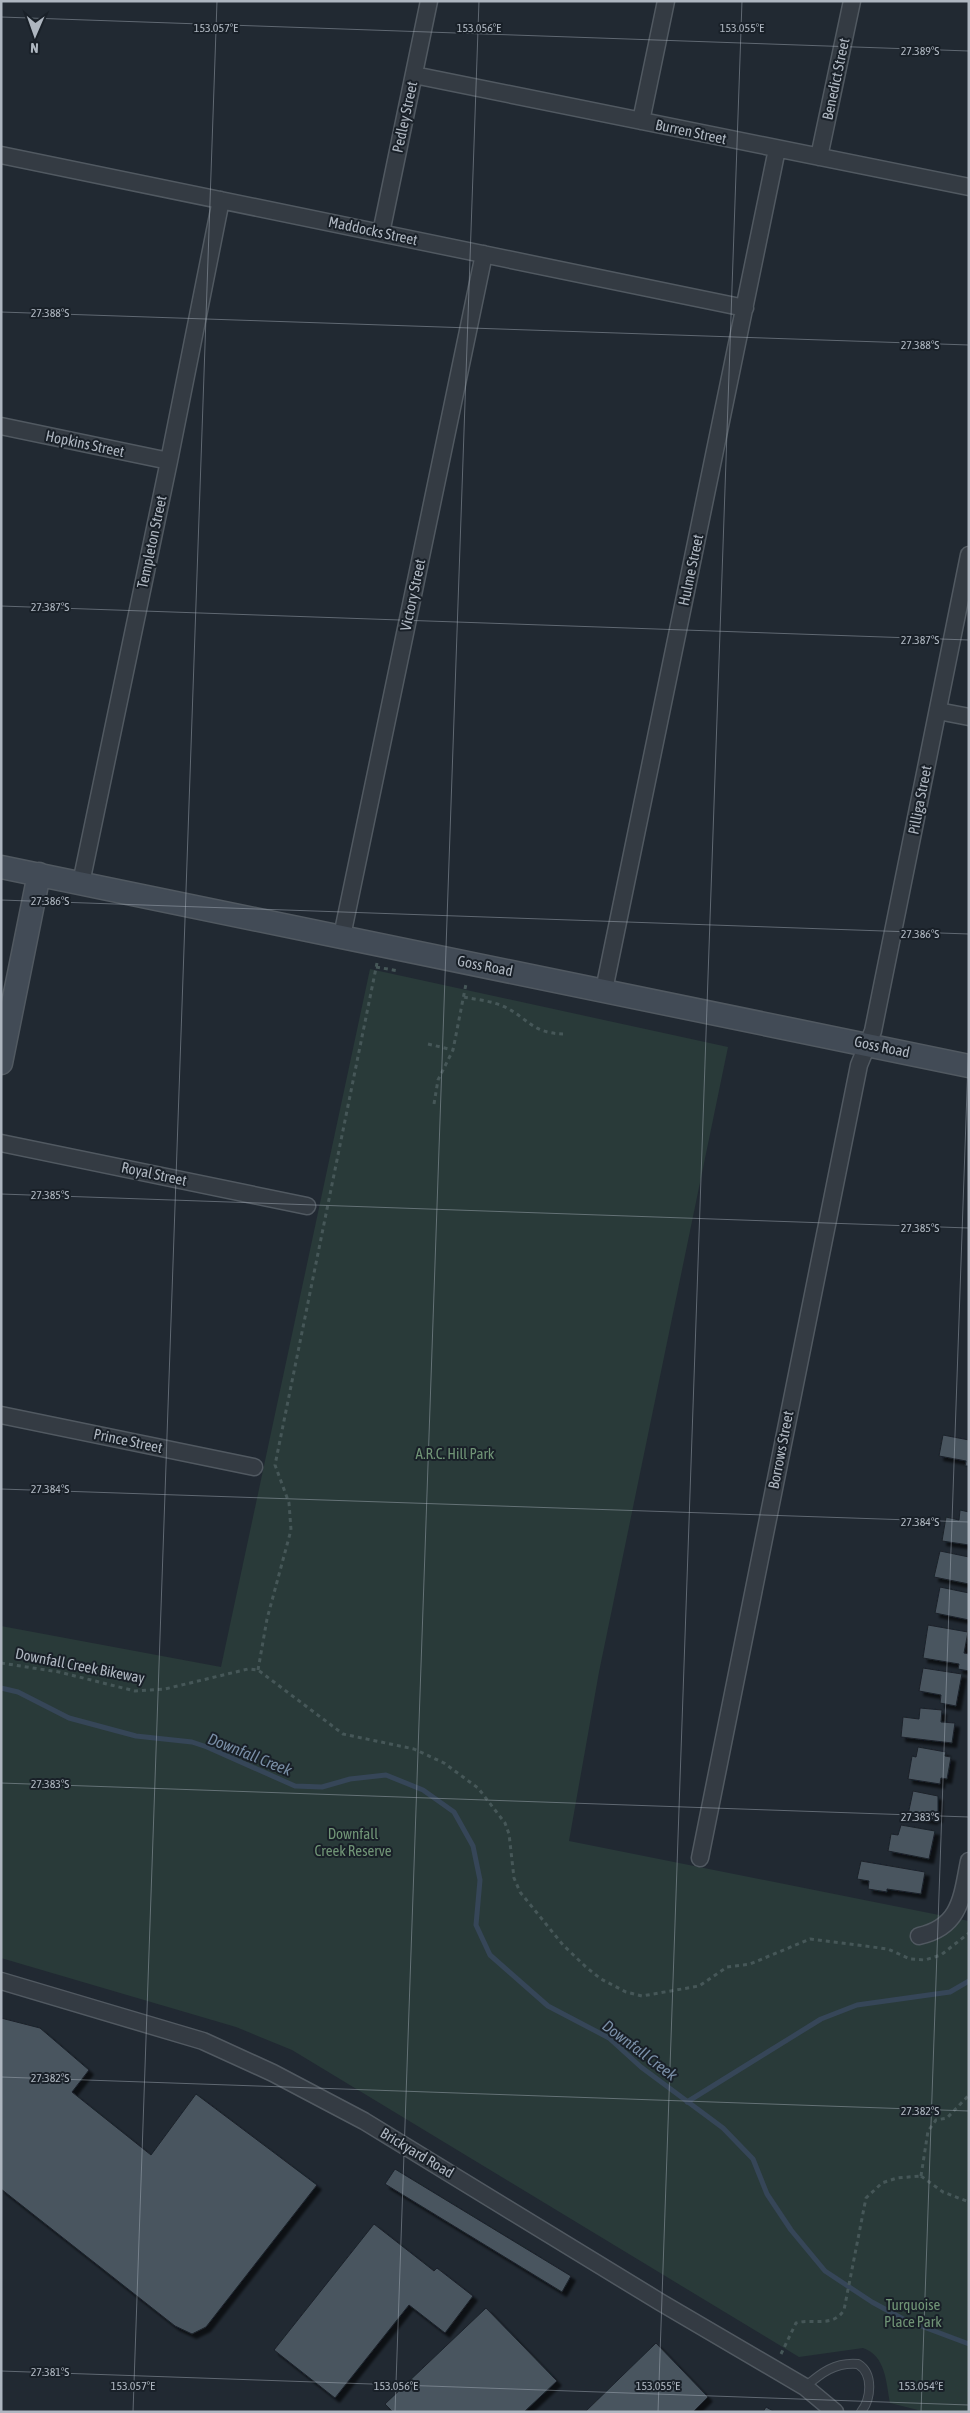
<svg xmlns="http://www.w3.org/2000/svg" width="970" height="2413" font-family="'Asap Condensed',sans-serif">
  <defs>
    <filter id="shadow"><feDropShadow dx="4.5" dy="4.5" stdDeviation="1" flood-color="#0009"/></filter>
  </defs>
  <rect width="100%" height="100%" fill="#212932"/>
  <path fill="#293a39" d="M370,969L728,1047L599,1672L569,1841L969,1921V2412H926L890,2403C886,2382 886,2356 863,2348L799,2357L292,2050L236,2027L1,1958V1626L221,1667Z"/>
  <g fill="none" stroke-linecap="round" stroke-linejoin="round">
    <path stroke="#364658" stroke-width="5" d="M1,1688L18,1692L69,1718L136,1736L192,1742L207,1747L295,1786L322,1787L350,1779L386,1775L423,1790L454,1812L473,1846L480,1880L476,1925L490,1955L548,2006L609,2038L641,2067L723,2128L753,2159L767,2194L791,2230L825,2271L872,2302L905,2320L969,2344
      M687,2102L821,2019L857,2005L950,1992L969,1981"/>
  </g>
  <path fill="#49545e" stroke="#1b222a" filter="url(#shadow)" d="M943,1435L969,1440V1466H965L966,1461L939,1456Z
    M960,1510L969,1512V1545L942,1541L946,1517L959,1520Z
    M940,1551L969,1557V1584L934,1577Z
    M940,1587L969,1593V1620L935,1613Z
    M928,1625L968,1632L964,1653L969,1654V1671L958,1669L959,1664L923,1658Z
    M923,1668L962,1674L956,1706L940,1703L941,1695L919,1691Z
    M920,1708L942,1710L941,1722L955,1723L952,1743L901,1737L903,1717L919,1719Z
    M918,1747L946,1752L945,1756L951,1757L947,1779L941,1778L940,1784L908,1779L912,1756L916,1757Z
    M913,1791L938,1796V1818L934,1817L933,1820L908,1815Z
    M901,1825L935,1831L929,1859L888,1851L891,1834L898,1835Z
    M861,1861L925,1872L921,1894L887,1889V1892L868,1889L869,1881L857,1879Z
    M1,2018L40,2028L89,2070L72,2092L151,2155L196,2094L317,2185L206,2327L192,2334L175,2326L1,2189Z
    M395,2169L571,2276L562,2292L385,2184Z
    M374,2224L434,2271L437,2268L473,2296L445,2333L409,2305L335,2398L274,2350Z
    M486,2308L557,2381L524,2412H393L385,2404Z
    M656,2343L708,2397L693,2412H585Z
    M766,2407L775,2412H763Z"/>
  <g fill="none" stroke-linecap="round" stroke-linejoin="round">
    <g stroke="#515961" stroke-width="10">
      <path id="lane" d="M805,2387C821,2373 835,2362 858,2364C874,2374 871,2399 861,2412"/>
    </g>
    <g stroke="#515961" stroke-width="19">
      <path id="street" d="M414,75L969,187
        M641,121L666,1
        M1,155L745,308
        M819,157L852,1
        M381,233L429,1
        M1,426L169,461
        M938,711L969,717
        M81,883L169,461L221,200
        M342,936L484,254
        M604,990L777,149
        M1,1143L307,1206
        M1,1415L254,1467
        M700,1858L859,1065L873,1031L969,555
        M919,1936C961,1927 962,1896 969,1861
        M1,1981L203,2041L273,2073L364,2121L660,2302L805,2387L835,2412"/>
    </g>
    <g stroke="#515961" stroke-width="25">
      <path id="secondary" d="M1,867L969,1066
        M1,1063L39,874"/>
    </g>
    <path stroke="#465758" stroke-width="3" stroke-dasharray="4 4" stroke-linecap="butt" d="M376,967L399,971
      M464,997C478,1000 494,1001 507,1008C529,1020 533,1033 563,1034
      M428,1044L453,1050
      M434,1104L438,1080L453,1050L466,984
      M1,1663L59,1672L135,1691L165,1689L248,1669L258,1670L343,1734L414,1749L444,1763L478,1788L505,1823L509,1834L514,1878L520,1892L563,1945L586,1967L601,1979L626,1992L642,1996L699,1986L727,1967L750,1964L810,1939L888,1949L910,1959L925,1960L941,1955L969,1933
      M258,1670L267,1619L291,1530L289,1503L275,1465L377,963
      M921,2176L928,2131L936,2120L947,2118L969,2095
      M921,2176L943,2192L969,2202
      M781,2354L796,2323C813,2318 833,2328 844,2310L866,2198L882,2183L897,2178L921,2176"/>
    <use href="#lane" stroke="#343b43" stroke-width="8"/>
    <use href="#street" stroke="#343b43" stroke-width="16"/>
    <use href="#secondary" stroke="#424b56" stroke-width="22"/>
  </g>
  <path fill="none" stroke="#aeb6c0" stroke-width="1" stroke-opacity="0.45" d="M1,17L969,51M1,312L969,345M1,606L969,640M1,900L969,934M1,1194L969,1228M1,1489L969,1522M1,1783L969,1817M1,2077L969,2111M1,2371L969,2405M133,2412L217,1M395,2412L479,1M658,2412L742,1M921,2412L969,1033"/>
  <g text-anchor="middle" stroke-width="4" stroke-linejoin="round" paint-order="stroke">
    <g font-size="15" fill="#aeb6c0" stroke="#192028">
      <text transform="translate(836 79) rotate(-78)" y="5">Benedict Street</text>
      <text transform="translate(405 117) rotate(-78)" y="5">Pedley Street</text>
      <text transform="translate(691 132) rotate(12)" y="5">Burren Street</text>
      <text transform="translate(373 231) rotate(12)" y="5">Maddocks Street</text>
      <text transform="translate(85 444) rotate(12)" y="5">Hopkins Street</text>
      <text transform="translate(152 542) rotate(-78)" y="5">Templeton Street</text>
      <text transform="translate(691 570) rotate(-78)" y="5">Hulme Street</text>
      <text transform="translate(413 595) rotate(-78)" y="5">Victory Street</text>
      <text transform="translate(920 800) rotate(-79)" y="5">Pilliga Street</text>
      <text transform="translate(485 966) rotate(11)" y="5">Goss Road</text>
      <text transform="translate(882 1047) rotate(12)" y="5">Goss Road</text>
      <text transform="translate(154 1174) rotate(12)" y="5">Royal Street</text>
      <text transform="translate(128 1441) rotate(12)" y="5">Prince Street</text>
      <text transform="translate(781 1450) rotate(-79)" y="5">Borrows Street</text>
      <text transform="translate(80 1666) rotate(11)" y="5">Downfall Creek Bikeway</text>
      <text transform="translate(417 2153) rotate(31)" y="5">Brickyard Road</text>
    </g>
    <g font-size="15" fill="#709476" stroke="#192028">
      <text x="455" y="1459">A.R.C. Hill Park</text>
      <text x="353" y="1839">Downfall<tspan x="353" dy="17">Creek Reserve</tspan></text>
      <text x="913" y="2310">Turquoise<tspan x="913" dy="17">Place Park</tspan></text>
    </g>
    <g font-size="16" font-style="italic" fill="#798ea6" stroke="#192028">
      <text transform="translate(250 1754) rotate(22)" y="6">Downfall Creek</text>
      <text transform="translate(640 2050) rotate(37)" y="6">Downfall Creek</text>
    </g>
  </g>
  <g font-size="12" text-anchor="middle" fill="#aeb6c0" stroke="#192028" stroke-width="4" stroke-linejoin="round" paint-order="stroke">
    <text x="216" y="32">153.057°E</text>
    <text x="479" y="32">153.056°E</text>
    <text x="742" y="32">153.055°E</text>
    <text x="920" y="55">27.389°S</text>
    <text x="50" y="317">27.388°S</text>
    <text x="920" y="349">27.388°S</text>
    <text x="50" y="611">27.387°S</text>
    <text x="920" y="644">27.387°S</text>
    <text x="50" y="905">27.386°S</text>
    <text x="920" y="938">27.386°S</text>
    <text x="50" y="1199">27.385°S</text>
    <text x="920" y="1232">27.385°S</text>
    <text x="50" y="1493">27.384°S</text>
    <text x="920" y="1526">27.384°S</text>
    <text x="50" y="1788">27.383°S</text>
    <text x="920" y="1821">27.383°S</text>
    <text x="50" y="2082">27.382°S</text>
    <text x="920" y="2115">27.382°S</text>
    <text x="50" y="2376">27.381°S</text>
    <text x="133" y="2390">153.057°E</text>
    <text x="396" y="2390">153.056°E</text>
    <text x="658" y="2390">153.055°E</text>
    <text x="921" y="2390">153.054°E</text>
  </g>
  <rect width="970" height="2413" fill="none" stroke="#aeb6c0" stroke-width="5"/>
  <g transform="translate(35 35) rotate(182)" stroke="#192028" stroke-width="4" paint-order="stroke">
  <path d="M0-4L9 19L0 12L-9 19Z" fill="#aeb6c0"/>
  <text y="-8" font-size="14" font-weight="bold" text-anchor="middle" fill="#aeb6c0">N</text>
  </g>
</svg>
